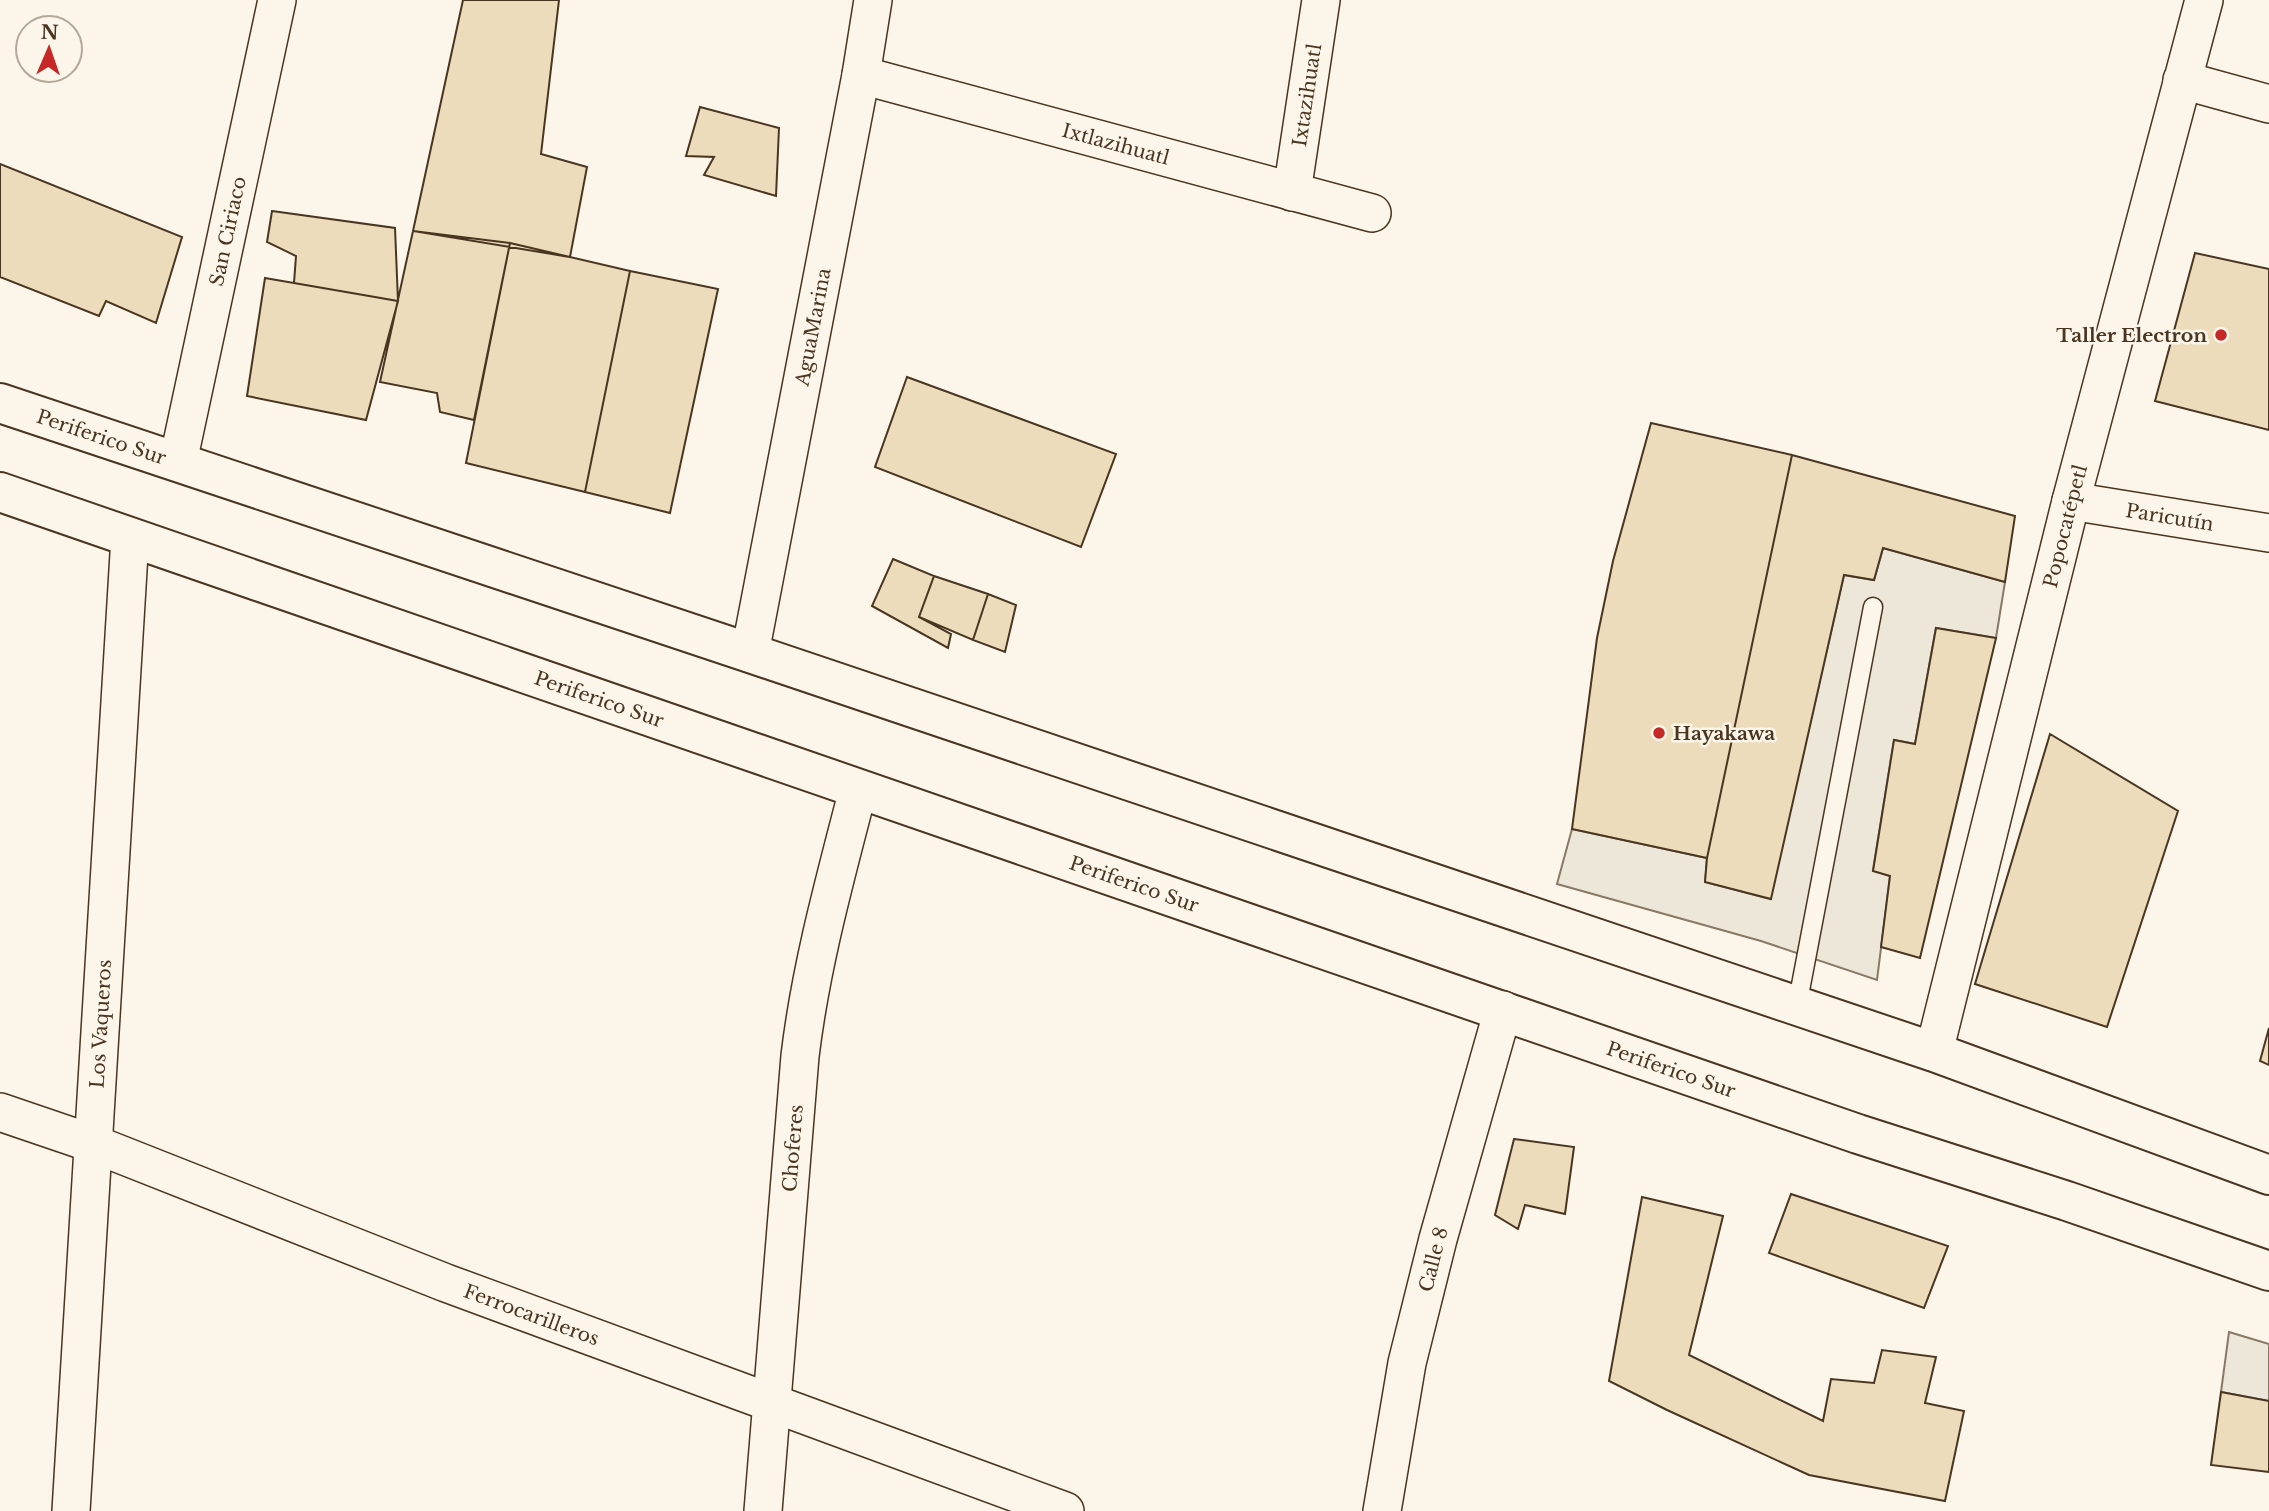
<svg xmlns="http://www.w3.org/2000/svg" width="2269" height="1511" font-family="'Libre Baskerville',serif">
  <rect width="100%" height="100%" fill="#fbf6e9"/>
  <path fill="#ede7d9" stroke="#887966" stroke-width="2" d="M1883,548L2005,582L1996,638L1936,628L1915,744L1894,740L1873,870L1890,876L1877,980L1761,941L1557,884L1572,829L1707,858L1705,882L1770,899L1844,575L1874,580Z
    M2229,1332L2269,1344V1401L2221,1392Z"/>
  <path fill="#ecdcbc" stroke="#4a3520" stroke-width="2" d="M463,0H559L541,154L587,167L570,257L413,231Z
    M700,107L779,128L776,196L704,175L714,157L686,156Z
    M0,164L182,237L156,323L106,301L99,316L0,277Z
    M272,211L395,228L398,301L294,283L296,256L267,242Z
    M413,231L510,243L474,420L440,412L437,393L380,382Z
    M510,243L630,271L585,492L466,463Z
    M2195,253L2269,269V430L2155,401Z
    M630,271L718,289L670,513L585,492Z
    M265,278L398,301L366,420L247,396Z
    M907,377L1116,454L1081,547L875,467Z
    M1651,423L1792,455L1707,858L1572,829L1597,638L1613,561Z
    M1792,455L2015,516L2005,582L1883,548L1874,580L1844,575L1771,899L1705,882L1707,858Z
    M893,559L934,576L919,617L951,634L948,648L872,606Z
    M934,576L988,594L973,640L919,617Z
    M988,594L1016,605L1005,652L973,640Z
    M1936,628L1996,638L1920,958L1881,947L1890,876L1873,871L1894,740L1915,744Z
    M2050,734L2178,811L2107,1027L1975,984Z
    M2269,1028V1065L2260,1061Z
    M1514,1139L1574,1147L1565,1214L1525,1205L1518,1229L1495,1215Z
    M1791,1194L1948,1246L1924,1308L1769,1253Z
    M1642,1197L1723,1216L1689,1355L1823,1421L1831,1379L1874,1383L1882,1350L1936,1357L1925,1403L1964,1411L1945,1501L1809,1475L1667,1410L1609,1381Z
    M2221,1392L2269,1401V1472L2211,1465Z"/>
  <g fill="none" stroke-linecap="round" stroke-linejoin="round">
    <g stroke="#4a3520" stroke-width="21">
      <path id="service" d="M1797,1006L1873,607"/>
    </g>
    <g stroke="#4a3520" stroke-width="40">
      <g id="minor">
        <path id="s1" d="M861,75L1372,213"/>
        <path d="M2182,80L2269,104"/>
        <path id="s2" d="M1292,192L1321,0"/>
        <path id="s3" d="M178,462L277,0"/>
        <path id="s4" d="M2071,501L2269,533"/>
        <path id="s5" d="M750,653L861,75L873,0"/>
        <path id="s6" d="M1934,1052L2071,501L2204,0"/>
        <path id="s7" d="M0,1112L94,1144L446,1283L1065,1511"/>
        <path id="s8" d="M71,1511L130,537"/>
        <path id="s9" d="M763,1511L800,1056C811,965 835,879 858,790"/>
        <path id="s10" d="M1382,1511L1407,1363L1438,1239L1503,1010"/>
      </g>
    </g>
    <g stroke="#4a3520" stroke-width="42">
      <g id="primary">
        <path id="s11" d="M0,403L750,653L1934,1052L2269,1175"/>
        <path id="s12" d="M0,492L1858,1134L2067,1201L2269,1271"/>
      </g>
    </g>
    <use href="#service" stroke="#fbf6e9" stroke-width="18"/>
    <use href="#minor" stroke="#fbf6e9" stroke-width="37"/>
    <use href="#primary" stroke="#fbf6e9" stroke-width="38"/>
  </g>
  <g fill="#c62828" stroke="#fbf6e9" stroke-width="2.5">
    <circle cx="2221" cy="335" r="7"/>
    <circle cx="1659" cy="733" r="7"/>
  </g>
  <g text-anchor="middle" stroke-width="5" stroke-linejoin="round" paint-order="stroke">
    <g font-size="19" fill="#4a3520" stroke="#fbf6e9">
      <text dy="7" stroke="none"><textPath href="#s2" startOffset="98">Ixtazihuatl</textPath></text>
      <text dy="7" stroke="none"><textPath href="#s1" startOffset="264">Ixtlazihuatl</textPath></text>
      <text dy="7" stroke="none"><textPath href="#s3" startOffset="236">San Ciriaco</textPath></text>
      <text dy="7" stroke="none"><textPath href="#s5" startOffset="332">AguaMarina</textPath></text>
      <text dy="7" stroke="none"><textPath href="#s11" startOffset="107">Periferico Sur</textPath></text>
      <text dy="7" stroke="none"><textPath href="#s4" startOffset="100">Paricutín</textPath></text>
      <text dy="7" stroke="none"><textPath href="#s6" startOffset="542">Popocatépetl</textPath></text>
      <text dy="7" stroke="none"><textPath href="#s12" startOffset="634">Periferico Sur</textPath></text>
      <text dy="7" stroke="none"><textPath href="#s12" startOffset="1200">Periferico Sur</textPath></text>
      <text dy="7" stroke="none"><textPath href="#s8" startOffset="488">Los Vaqueros</textPath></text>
      <text dy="7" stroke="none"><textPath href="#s12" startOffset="1768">Periferico Sur</textPath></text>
      <text dy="7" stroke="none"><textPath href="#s9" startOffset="364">Choferes</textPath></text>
      <text dy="7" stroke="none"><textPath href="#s10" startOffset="257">Calle 8</textPath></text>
      <text dy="7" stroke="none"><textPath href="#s7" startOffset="569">Ferrocarilleros</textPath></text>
    </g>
    <g font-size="19" font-weight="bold" fill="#4a3520" stroke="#fbf6e9" text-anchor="end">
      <text x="2207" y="342">Taller Electron</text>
      <text x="1673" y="740" text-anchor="start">Hayakawa</text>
    </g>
  </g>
  <g transform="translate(49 49) rotate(2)"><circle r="33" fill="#fbf6e9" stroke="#b4a999" stroke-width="2"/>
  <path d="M0-5L12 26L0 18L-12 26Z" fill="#c62828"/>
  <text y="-10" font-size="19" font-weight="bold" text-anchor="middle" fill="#4a3520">N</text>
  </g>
</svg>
